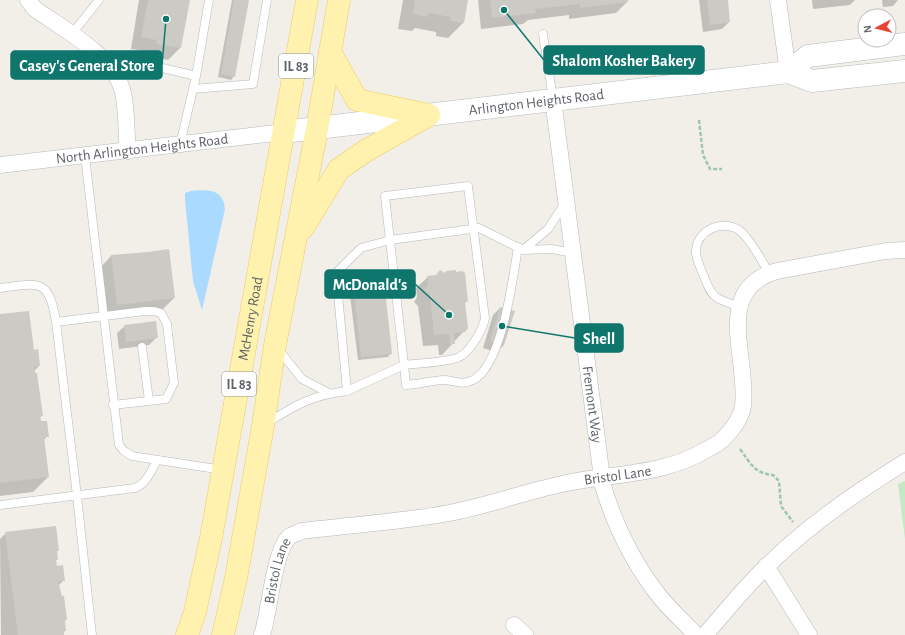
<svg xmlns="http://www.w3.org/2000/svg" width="905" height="635" font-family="'Alegreya Sans',sans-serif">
  <rect width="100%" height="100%" fill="#f1efe8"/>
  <path fill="#c5e8c5" d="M905,481V539L898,484Z"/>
  <path fill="#aadaff" d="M191,191C209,189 223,189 225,209L202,310L193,281L185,200V193Z"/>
  <path fill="#0003" d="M139,0H189L180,48L168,60L145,55L146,51L131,49Z
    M232,0H248L234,76L231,80L218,77Z
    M403,0H467L463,23L448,38L436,36V32L415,28L412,31L398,29Z
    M478,0H627V2L616,13L569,19V15L528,20L523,24L481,29Z
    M699,0H727L729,22L722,29L703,32Z
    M812,0H855L850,5L813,9Z
    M882,0H898L893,6L883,7Z
    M169,250L174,298L163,309L106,316L100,268L111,256Z
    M382,272L391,353L388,357L358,360L348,279L352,275Z
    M428,277L467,301L464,304V331L442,355H439L438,345L423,346L418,306L414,302L417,297L416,288Z
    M500,308L504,345L496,352L483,348L493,315Z
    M0,315L33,351L39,366L34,371L42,416L39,418L47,436L44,440L48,477L33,492L0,496Z
    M125,326L157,337L149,345L119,349L117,333Z
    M6,533L58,550L56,552L57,559L55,562L56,567L64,580L58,586L66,619L64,622L65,630L63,635H1L0,539Z"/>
  <path fill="#cccac5" d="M148,0H190L181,48L156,44L157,40L141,37Z
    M234,0H249L235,77L221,74Z
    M415,0H468L464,23L450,21L451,17L429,13L428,17L413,14Z
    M490,0H628V2L580,8V4L535,9L536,13L492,18Z
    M707,0H728L730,22L710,25Z
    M169,249L175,298L117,305L111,255L149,252Z
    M440,270L445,273L446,271L456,270V272L462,271L465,273L468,301L465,302L468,328L465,332L454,333L455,344H450L449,334L434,335L430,294L424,290L428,285L427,276L436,275Z
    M383,271L392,354L361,357L352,274Z
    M500,307L515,311L504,345L490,341Z
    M29,311L34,350L38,349L40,366L34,367L35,373H37L43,416H40L41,421H47L49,437H44L49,477L0,483V314Z
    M156,321L158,338L126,342L124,325Z
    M56,526L59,551H57L58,560H56L57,566L63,565L65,581H58L62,596H64L67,620H65L66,631H64V635H18L5,532Z"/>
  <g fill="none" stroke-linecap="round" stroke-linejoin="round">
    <g stroke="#b5b8bc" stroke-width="9">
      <path id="service" d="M543,34L553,99
        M71,35L99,0
        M115,73L146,64L196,76
        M193,89L253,84L267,0
        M180,145L196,76L209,0
        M85,156L119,445L124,451L132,456L223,470
        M468,186L485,318C483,330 469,354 457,358C441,363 421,363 404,365L385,196Z
        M523,250L548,229L565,203
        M0,288C40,283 49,278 56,322L145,311H154L161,313L167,324L174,383L166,399L113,405
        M739,306C731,304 723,302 716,297C710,293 708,286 705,279C702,271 697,262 696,253C695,231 721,219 739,230C750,238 762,261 769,273
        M56,322L77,496L92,635
        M142,347L149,401
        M278,349L302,379L329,393
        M347,391L404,365L406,385C418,384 431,381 443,380C454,380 462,386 473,380C502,366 513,278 518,247
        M267,423C296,405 312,395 347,391L336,273L361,248L390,240L479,228L523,250L552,249L573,253
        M0,505L135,488C147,483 151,471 157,460"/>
    </g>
    <g stroke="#b5b8bc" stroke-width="17">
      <g id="minor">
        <path d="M28,0L35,9C63,29 112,55 122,89C127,104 126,135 128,151"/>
        <path d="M778,0L788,72"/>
        <path id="s1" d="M553,99L603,486C615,526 631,559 656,592C668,608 683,621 696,635"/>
        <path id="s2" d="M0,165L284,132"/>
        <path d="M766,566L809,635"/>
        <path d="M514,625L525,635"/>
        <path id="s3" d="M262,635C270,612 273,551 290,536C293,534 298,533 302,531C349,525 402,522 449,513C487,506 524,492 562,484C611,473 662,476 706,450C712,447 720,443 724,438C733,429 741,419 743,406C749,359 712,289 777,271L886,251L905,250"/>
        <path d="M705,635C725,612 744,588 766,567C807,526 856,492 905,462"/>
      </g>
    </g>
    <g stroke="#b6babf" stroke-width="23">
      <g id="secondary">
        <path d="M788,72L808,56L905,44"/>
        <path id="s4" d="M284,132L788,72L812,81L905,71"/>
      </g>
    </g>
    <g stroke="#f2c960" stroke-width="23">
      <g id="primary">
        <path d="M330,52L357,100L429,115"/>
        <path d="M303,228L339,169L367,150L429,115"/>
        <path id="s5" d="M187,635L195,612L211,538L307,0"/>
        <path d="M223,635L236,578L263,426L275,345L317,129L339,0"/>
      </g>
    </g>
    <path stroke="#9cc7a9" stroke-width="2.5" stroke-dasharray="4 2" stroke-linecap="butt" d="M699,120L703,155L710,169H722
      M740,449C751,464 754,473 773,475L779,481L781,506L793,522"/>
    <use href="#service" stroke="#fff" stroke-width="8"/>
    <use href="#minor" stroke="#fff" stroke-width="16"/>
    <use href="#secondary" stroke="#fff" stroke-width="22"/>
    <use href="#primary" stroke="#fff2af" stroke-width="22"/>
  </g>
  <g text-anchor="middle" stroke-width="3.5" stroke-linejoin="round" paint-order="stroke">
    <g fill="#fff" stroke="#8f9295" stroke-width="1">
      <rect x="279" y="54" width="34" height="24" rx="3"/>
      <rect x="222" y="372" width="34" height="24" rx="3"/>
    </g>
    <g font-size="14" font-weight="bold" fill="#5f6368">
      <text x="296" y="71">IL 83</text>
      <text x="239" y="389">IL 83</text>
    </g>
    <g font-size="15" fill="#5f6368" stroke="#fff">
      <text dy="5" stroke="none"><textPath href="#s4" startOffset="254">Arlington Heights Road</textPath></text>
      <text dy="5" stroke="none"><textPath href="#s2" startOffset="143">North Arlington Heights Road</textPath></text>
      <text dy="5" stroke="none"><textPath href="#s5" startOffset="323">McHenry Road</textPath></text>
      <text dy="5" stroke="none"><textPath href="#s1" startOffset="308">Fremont Way</textPath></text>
      <text dy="5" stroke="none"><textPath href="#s3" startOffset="438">Bristol Lane</textPath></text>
      <text dy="5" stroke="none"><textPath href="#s3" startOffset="66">Bristol Lane</textPath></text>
    </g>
  </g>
  <path fill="none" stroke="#0f766e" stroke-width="1.5" d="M504 10L544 60M166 19L162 65M449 315L415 284M502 326L575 338"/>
  <g fill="#0f766e" stroke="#fff" stroke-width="1.5">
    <circle cx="504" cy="10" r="4"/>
    <circle cx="166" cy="19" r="4"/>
    <circle cx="449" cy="315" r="4"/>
    <circle cx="502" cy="326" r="4"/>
  </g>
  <g fill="#0f766e" stroke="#0f766e" stroke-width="1.5">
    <rect x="544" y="46" width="160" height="28" rx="4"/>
    <rect x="11" y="51" width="151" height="28" rx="4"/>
    <rect x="325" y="270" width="90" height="28" rx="4"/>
    <rect x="575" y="324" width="48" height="28" rx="4"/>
  </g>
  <g font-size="16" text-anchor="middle" font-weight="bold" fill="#fff">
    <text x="624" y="66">Shalom Kosher Bakery</text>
    <text x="87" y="71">Casey's General Store</text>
    <text x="370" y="290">McDonald's</text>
    <text x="599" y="344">Shell</text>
  </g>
  <g transform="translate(877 28) rotate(263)"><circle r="19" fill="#ffffff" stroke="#bfc1c3"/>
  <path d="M0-3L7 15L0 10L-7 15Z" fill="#ea4335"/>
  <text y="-6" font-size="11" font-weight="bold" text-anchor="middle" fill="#5f6368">N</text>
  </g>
</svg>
